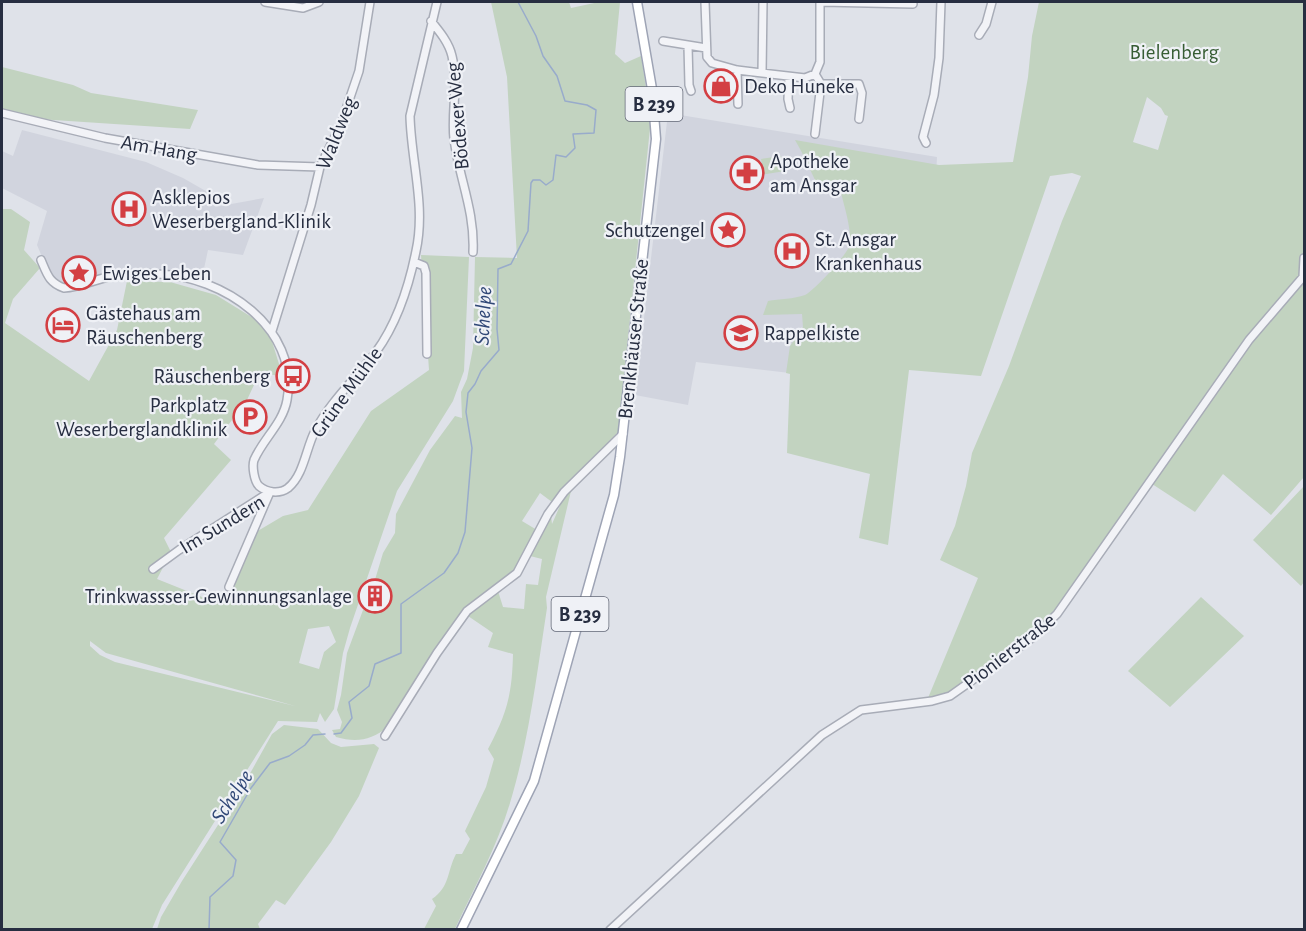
<svg xmlns="http://www.w3.org/2000/svg" width="1306" height="931" font-family="'Alegreya Sans',sans-serif">
  <rect width="100%" height="100%" fill="#dfe2e9"/>
  <path fill="#d1d4de" d="M668,113L937,157L934,212L790,373L696,362L688,405L635,395Z
    M22,130L146,162L183,178L211,194L215,207L264,198L243,255L208,250L202,278L150,270L71,286L52,280L37,245L47,211L2,188V151L13,156Z"/>
  <path fill="#c2d3c0" fill-rule="evenodd" d="M491,2H569L571,8L599,2H620L615,54L625,63L641,56L651,119L618,432L552,502L540,493L522,521L537,530L515,570L482,594L466,610L388,727C371,740 357,743 336,737L332,730L340,729L342,722L337,710L341,695L347,653L366,602L377,607L383,588L374,583L383,553L395,533L396,514L430,450L455,416L462,418L461,392L467,379L473,348L475,257L517,258L507,77Z
    M1039,2H1304V477L1271,515L1223,474L1195,512L1146,480L1057,609L1038,629L946,694L928,698L978,578L940,560L955,526L966,486L972,453L1009,366L1062,221L1081,176L1072,173L1050,176L981,376L909,370L888,545L859,538L870,474L787,453L790,374L786,373L790,346L803,327L802,314L763,315L768,301C779,299 794,299 805,295C814,291 849,253 850,244C851,227 845,209 841,193L837,190L818,186C810,170 804,155 795,140L939,165L1013,162L1028,77L1032,36ZM1147,97L1161,108L1165,115L1168,116L1158,150L1133,142Z
    M2,67L73,85L91,93L198,110L190,129L8,117L2,115Z
    M781,156L785,171L760,175L758,165L762,164L761,159Z
    M2,209H11L30,222L24,250L40,268L13,299L5,323L89,381L117,330L127,281L170,282L216,295L258,321L271,338L283,377L260,372L247,400L214,444L231,460L164,538L171,552L157,579L222,605L256,532L283,516L308,510L371,411L429,370L421,255L469,257L464,371L453,401L397,491L350,628L343,653L334,709L325,722L320,713L317,722L278,721L162,905L152,929L2,930ZM329,626L336,642L324,652L319,669L299,663L308,629ZM90,641L106,653L295,706L115,662L100,655L90,646Z
    M1304,486V582L1301,586L1253,540Z
    M571,491L546,597L547,608C537,673 529,740 510,803C497,847 474,888 455,929H424L436,906L432,899C450,887 447,871 456,854H462L470,839L465,831L486,787L494,759L488,749C507,713 512,695 513,654L488,647L493,633L468,616L498,591L503,607L524,609L526,584L538,585L542,559L530,556L551,516L552,524L562,501Z
    M1201,597L1244,636L1170,707L1128,671Z
    M284,725L318,729L331,743L341,747L374,744L379,748L359,796L331,842L285,905L276,900L258,924L260,929H157L161,917L182,881L243,786L272,734Z"/>
  <g fill="none" stroke-linecap="round" stroke-linejoin="round">
    <path stroke="#98abcb" stroke-width="1.5" d="M334,734L341,733L352,718L349,702L369,686L375,664L401,653V604L444,573L458,553L465,532L472,448L466,412L468,393L475,384L481,371L499,350L497,329L498,269L511,264L528,231L531,183L533,180H540L546,185L553,180L556,155L566,157L575,148L573,134L594,133L596,110L587,105L565,101L557,76L543,56L536,36L518,2
      M209,930L210,897L233,876L236,860L220,842L251,788L270,763L289,756L305,745L313,735L325,734"/>
    <g stroke="#a8acb7" stroke-width="10">
      <path id="minor" d="M265,2L303,8L319,2
        M705,2L707,57L712,63L737,70L805,78L815,74
        M820,2V62L815,74L821,84H859L862,93L859,119
        M822,2L913,4
        M431,21C440,32 449,43 452,56C459,84 451,111 454,139C459,178 475,211 473,252
        M979,35L986,24L992,2
        M663,41L706,48
        M688,46L689,85L691,91
        M737,70L738,104
        M762,73L763,2
        M789,77L788,99L790,108
        M2,113L105,138L258,165L320,167
        M815,134L821,84
        M926,143L923,137L934,95L939,58L941,2
        M41,260C47,274 49,283 64,288C81,287 96,279 112,276C126,273 143,273 158,274C222,276 300,327 287,400C283,423 263,439 254,460C252,466 254,481 259,486C267,493 280,494 288,488C304,475 306,448 315,431C330,402 356,378 376,352C397,323 409,286 416,251C426,206 411,161 410,116L437,2
        M414,262L424,266L426,273L427,354
        M272,331L311,205L320,167L341,124L359,71L370,2
        M153,569L179,550L270,492
        M229,587L270,492
        M385,736L437,653L467,611L517,573L548,514L564,492L623,434
        M610,930L822,735L861,710L932,701L950,696L1032,638L1057,614L1249,340L1303,277L1304,258"/>
    </g>
    <g stroke="#9ea4b5" stroke-width="11">
      <path id="major" d="M461,930L534,781L614,495L620,457L656,139L652,89L637,2"/>
    </g>
    <use href="#minor" stroke="#f2f3f7" stroke-width="7"/>
    <use href="#major" stroke="#fff" stroke-width="8"/>
  </g>
  <defs>
    <g id="shop-ring" transform="scale(1.725)"><circle r="9.5" fill="#eff1f6" stroke="#d33f43" stroke-width="1.5"/><path d="M-5-2.5h2.3a2.7 3.5 0 0 1 5.4 0H5L5.5 6h-11ZM-1.5-2.5h3a1.5 2.3 0 0 0-3 0Z" fill="#d33f43"/></g>
    <g id="pharmacy-ring" transform="scale(1.725)"><circle r="9.5" fill="#eff1f6" stroke="#d33f43" stroke-width="1.5"/><path d="M-2-6h4v4h4v4h-4v4h-4v-4h-4v-4h4Z" fill="#d33f43"/></g>
    <g id="hospital-ring" transform="scale(1.725)"><circle r="9.5" fill="#eff1f6" stroke="#d33f43" stroke-width="1.5"/><path d="M-5-5h3v3.5h4V-5h3V5h-3V1.5h-4V5h-3Z" fill="#d33f43"/></g>
    <g id="sight-ring" transform="scale(1.725)"><circle r="9.5" fill="#eff1f6" stroke="#d33f43" stroke-width="1.5"/><path d="M0-6L1.8-2.2L6-1.7L2.9 1.2L3.7 5.4L0 3.3L-3.7 5.4L-2.9 1.2L-6-1.7L-1.8-2.2Z" fill="#d33f43"/></g>
    <g id="hotel-ring" transform="scale(1.725)"><circle r="9.5" fill="#eff1f6" stroke="#d33f43" stroke-width="1.5"/><path d="M-6-4.5h1.5V1H6V5H4.5V3h-9V5H-6ZM-4 0a1.8 1.8 0 1 1 3.6 0ZM.5 0V-2.5h3Q6-2.5 6 0Z" fill="#d33f43"/></g>
    <g id="school-ring" transform="scale(1.725)"><circle r="9.5" fill="#eff1f6" stroke="#d33f43" stroke-width="1.5"/><path d="M0-5L7-2L0 1L-7-2ZM-4 1L0 2.5L4 1V4Q0 6-4 4Z" fill="#d33f43"/></g>
    <g id="bus-ring" transform="scale(1.725)"><circle r="9.5" fill="#eff1f6" stroke="#d33f43" stroke-width="1.5"/><path d="M-5-6H5V4H4V6H2V4H-2V6H-4V4H-5ZM-3.5-4V0h7V-4ZM-3.5 1.2v1.5H-2V1.2ZM2 1.2v1.5H3.5V1.2Z" fill="#d33f43"/></g>
    <g id="parking-ring" transform="scale(1.725)"><circle r="9.5" fill="#eff1f6" stroke="#d33f43" stroke-width="1.5"/><path d="M-3.5-5.5H1a3.5 3.5 0 0 1 0 7H-1V5.5H-3.5ZM-1-3.4V-.6H.8a1.4 1.4 0 0 0 0-2.8Z" fill="#d33f43"/></g>
    <g id="building-ring" transform="scale(1.725)"><circle r="9.5" fill="#eff1f6" stroke="#d33f43" stroke-width="1.5"/><path d="M-4-6H4V6H1V3H-1V6H-4ZM-2.5-4.3h1.7v1.8h-1.7ZM.8-4.3h1.7v1.8H.8ZM-2.5-1h1.7V.8h-1.7ZM.8-1h1.7V.8H.8Z" fill="#d33f43"/></g>
  </defs>
  <g fill-rule="evenodd">
    <use href="#shop-ring" x="721" y="86"/>
    <use href="#pharmacy-ring" x="747" y="173"/>
    <use href="#hospital-ring" x="129" y="209"/>
    <use href="#sight-ring" x="728" y="230"/>
    <use href="#hospital-ring" x="792" y="251"/>
    <use href="#sight-ring" x="79" y="273"/>
    <use href="#hotel-ring" x="63" y="325"/>
    <use href="#school-ring" x="741" y="333"/>
    <use href="#bus-ring" x="293" y="376"/>
    <use href="#parking-ring" x="250" y="417"/>
    <use href="#building-ring" x="375" y="596"/>
  </g>
  <g text-anchor="middle" stroke-width="4.5" stroke-linejoin="round" paint-order="stroke">
    <g fill="#eff1f6" stroke="#636877" stroke-width="1.5">
      <rect x="625.5" y="87" width="57" height="34" rx="4.5"/>
      <rect x="551.5" y="597" width="57" height="34" rx="4.5"/>
    </g>
    <g font-size="20" font-weight="bold" fill="#272e41">
      <text x="654" y="111">B 239</text>
      <text x="580" y="621">B 239</text>
    </g>
    <g font-size="21" fill="#375d34" stroke="#eff1f6">
      <text x="1174" y="59">Bielenberg</text>
    </g>
    <g font-size="21" fill="#272e41" stroke="#eff1f6" text-anchor="start">
      <text x="744" y="93">Deko Huneke</text>
      <text x="770" y="168">Apotheke<tspan x="770" dy="24">am Ansgar</tspan></text>
      <text x="152" y="204">Asklepios<tspan x="152" dy="24">Weserbergland-Klinik</tspan></text>
      <text x="705" y="237" text-anchor="end">Schutzengel</text>
      <text x="815" y="246">St. Ansgar<tspan x="815" dy="24">Krankenhaus</tspan></text>
      <text x="102" y="280">Ewiges Leben</text>
      <text x="86" y="320">Gästehaus am<tspan x="86" dy="24">Räuschenberg</tspan></text>
      <text x="764" y="340">Rappelkiste</text>
      <text x="270" y="383" text-anchor="end">Räuschenberg</text>
      <text x="227" y="412" text-anchor="end">Parkplatz<tspan x="227" dy="24">Weserberglandklinik</tspan></text>
      <text x="352" y="603" text-anchor="end">Trinkwassser-Gewinnungsanlage</text>
    </g>
    <g font-size="21" fill="#272e41" stroke="#eff1f6">
      <text transform="translate(457 116) rotate(-95)" y="7">Bödexer Weg</text>
      <text transform="translate(336 133) rotate(-68)" y="7">Waldweg</text>
      <text transform="translate(159 148) rotate(10)" y="7">Am Hang</text>
      <text transform="translate(633 339) rotate(-84)" y="7">Brenkhäuser Straße</text>
      <text transform="translate(346 392) rotate(-54)" y="7">Grüne Mühle</text>
      <text transform="translate(222 524) rotate(-31)" y="7">Im Sundern</text>
      <text transform="translate(1009 651) rotate(-38)" y="7">Pionierstraße</text>
    </g>
    <g font-size="22" font-style="italic" fill="#304776" stroke="#eff1f6">
      <text transform="translate(482 316) rotate(-87)" y="8">Schelpe</text>
      <text transform="translate(231 796) rotate(-57)" y="8">Schelpe</text>
    </g>
  </g>
  <rect width="1306" height="931" fill="none" stroke="#272e41" stroke-width="6"/>
</svg>
